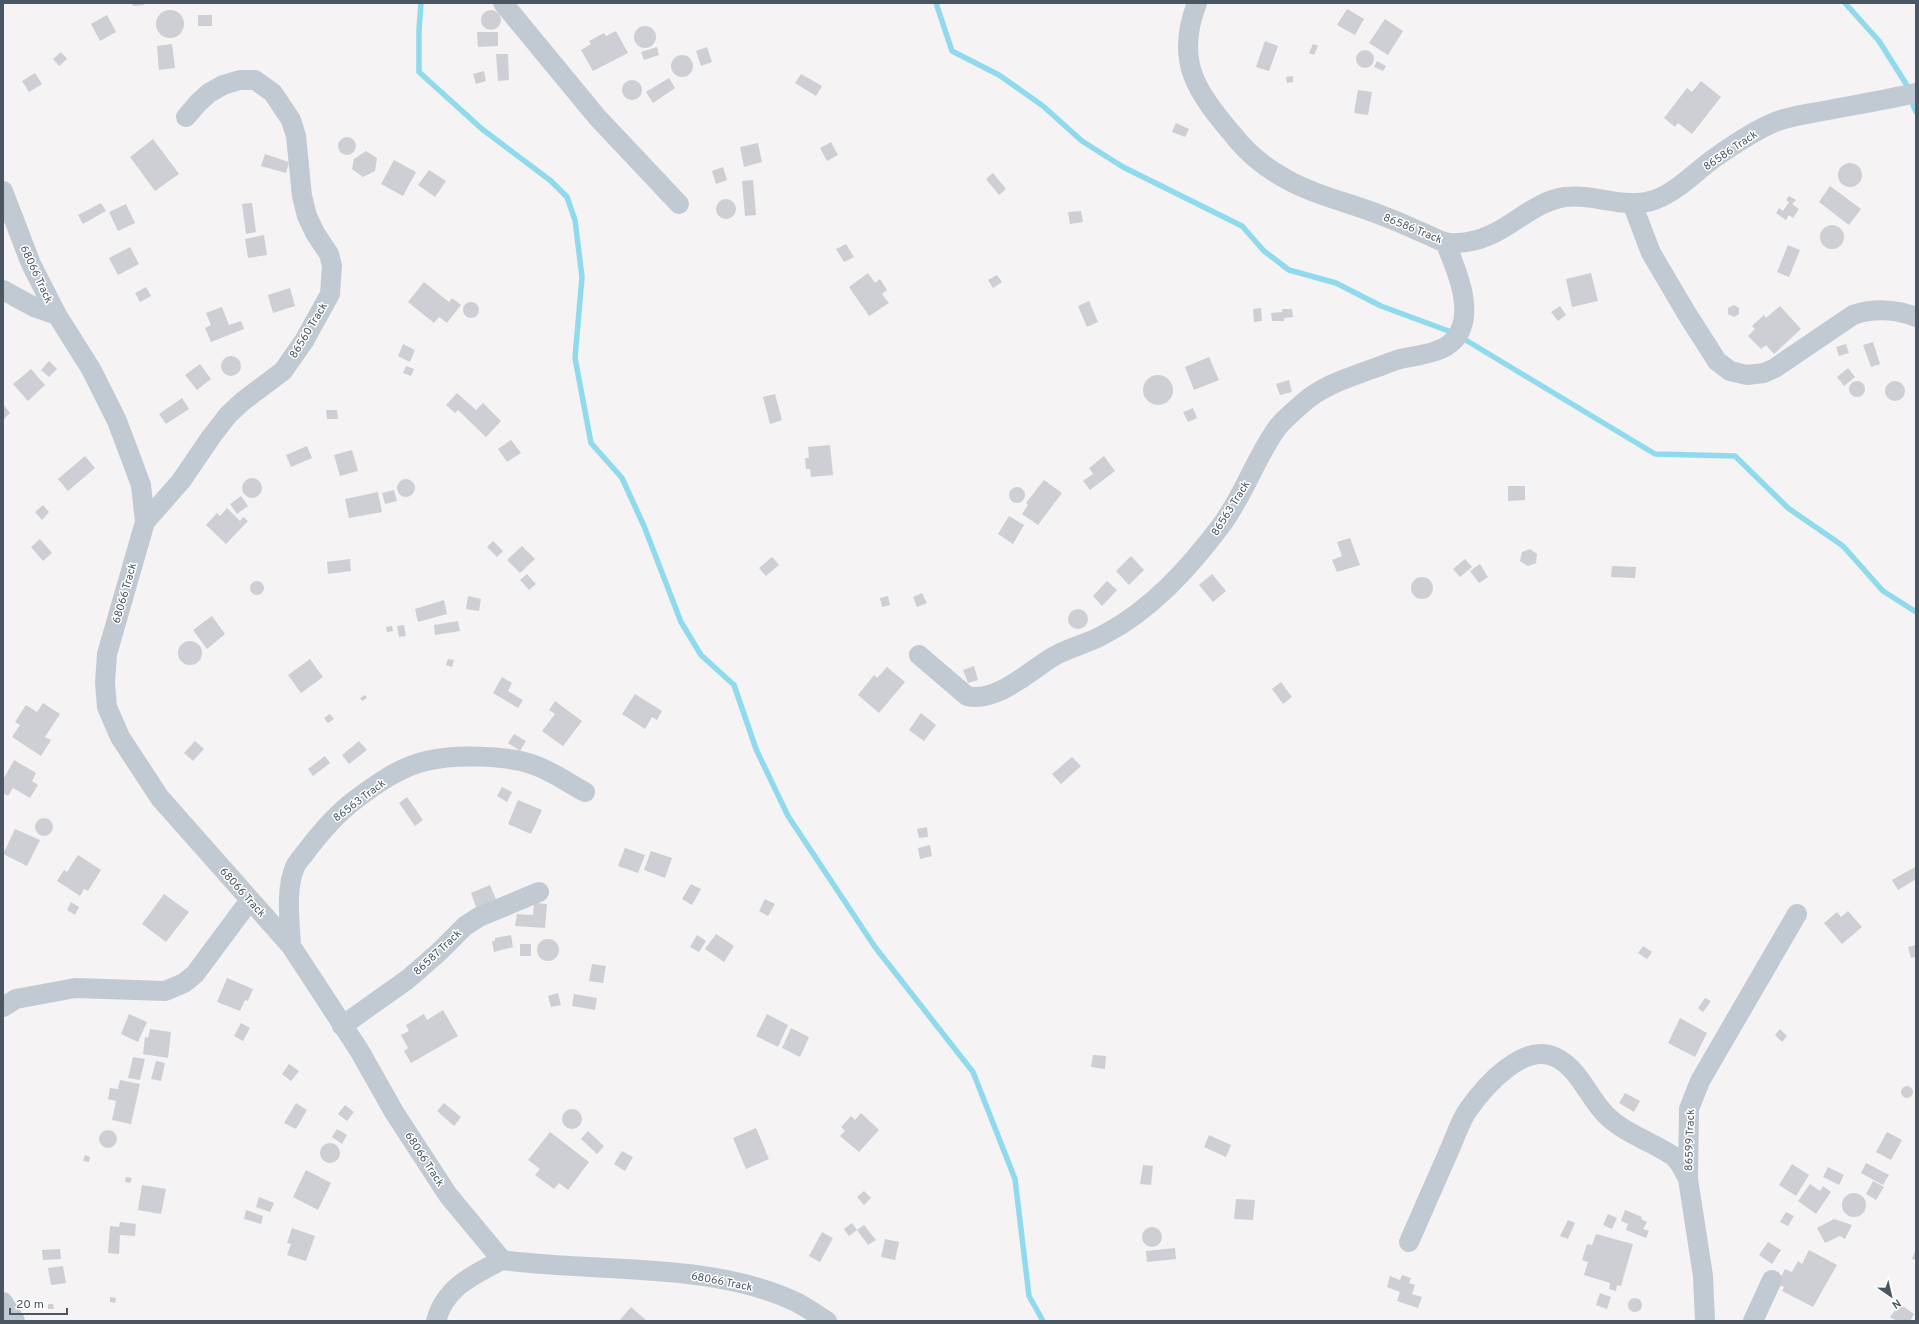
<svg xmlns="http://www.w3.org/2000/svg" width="1919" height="1324" font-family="Overpass,sans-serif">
  <rect width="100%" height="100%" fill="#f5f3f3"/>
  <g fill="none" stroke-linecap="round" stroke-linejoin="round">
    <path stroke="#90daee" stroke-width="5.5" d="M421,3L419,30V72L482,129L551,181L567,197L575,220L582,277L575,358L591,443L622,478L644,526L681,622L701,655L734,685L756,749L788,816L875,947L973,1072L1015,1179L1029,1296L1043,1321
      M936,3L952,51L999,75L1043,106L1082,141L1123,167L1242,226L1264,251L1289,270L1336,283L1381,306L1454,333L1655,454L1735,456L1788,508L1843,546L1883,591L1916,612
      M1845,3L1879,41L1908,87
      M1913,105L1916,112"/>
  </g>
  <path fill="#cdcfd5" d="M132,3H143L144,5L133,6Z
    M1347,9L1364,19L1355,35L1337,25Z
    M156 24a14 14 0 1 1 28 0a14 14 0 1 1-28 0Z
    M481 20a10 10 0 1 1 20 0a10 10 0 1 1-20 0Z
    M107,15L116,32L100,41L91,24Z
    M198,15H212V26H198Z
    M1385,19L1403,31L1388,55L1369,43Z
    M634 37a11 11 0 1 1 22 0a11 11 0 1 1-22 0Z
    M616,31L628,53L593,71L581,50L591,44L589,41L604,33L606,36Z
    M477,32H498V46L478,47Z
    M1265,41L1278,46L1269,71L1256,67Z
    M172,44L175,68L159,70L157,46Z
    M1313,44L1318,46L1314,55L1309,53Z
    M657,47L659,55L644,60L641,52Z
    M707,47L712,62L701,66L696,51Z
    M1356 59a9 9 0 1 1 18 0a9 9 0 1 1-18 0Z
    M61,52L67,59L59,66L53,59Z
    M496,54H508L509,80L498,81Z
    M671 66a11 11 0 1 1 22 0a11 11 0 1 1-22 0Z
    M1377,61L1386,66L1383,71L1374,67Z
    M484,71L486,81L476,84L473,74Z
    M35,73L42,84L29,92L22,81Z
    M801,74L822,86L816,96L795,83Z
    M1293,76V82L1287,83L1286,77Z
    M669,78L675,88L653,103L646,92Z
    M622 90a10 10 0 1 1 20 0a10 10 0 1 1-20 0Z
    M1701,81L1721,97L1692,134L1678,123L1675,127L1664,118L1687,88L1692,92Z
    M1358,90L1372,92L1368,115L1354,113Z
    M1176,123L1189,129L1185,137L1172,132Z
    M338 146a9 9 0 1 1 18 0a9 9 0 1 1-18 0Z
    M153,139L179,174L155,191L130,157Z
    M831,142L838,155L827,161L820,148Z
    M758,143L762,162L744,167L740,147Z
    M366,151L377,158L375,171L363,177L352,169L354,159Z
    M265,154L289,162L286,173L261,166Z
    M394,160L416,172L403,196L381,184Z
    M1838 175a12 12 0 1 1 24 0a12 12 0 1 1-24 0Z
    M723,167L727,180L716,184L712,171Z
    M429,170L446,181L435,197L418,185Z
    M993,173L1006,189L999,195L986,179Z
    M753,180L756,215L745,216L742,181Z
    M1830,186L1861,209L1849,225L1819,202Z
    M1789,196L1796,200L1792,204L1799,209L1793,218L1789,215L1786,220L1776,213L1779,208L1783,211L1789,202L1786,200Z
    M716 209a10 10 0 1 1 20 0a10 10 0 1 1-20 0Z
    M101,203L106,211L83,224L78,215Z
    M252,203L256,232L246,234L242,204Z
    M126,204L135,223L118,231L109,212Z
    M1081,211L1083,222L1070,224L1068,212Z
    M1820 237a12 12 0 1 1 24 0a12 12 0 1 1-24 0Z
    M264,235L267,255L248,258L245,239Z
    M846,244L854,257L844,262L836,249Z
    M1788,245L1800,250L1789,277L1777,272Z
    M130,247L139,264L118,275L109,258Z
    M868,273L875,283L880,279L887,290L882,294L889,303L869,316L849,287Z
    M1591,273L1598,301L1572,307L1566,279Z
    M997,275L1002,282L993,288L988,280Z
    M424,282L449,302L452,298L461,305L447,323L439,317L434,323L408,302Z
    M146,287L151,296L140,302L135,293Z
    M290,288L295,306L273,313L268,295Z
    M1089,301L1098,322L1087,327L1078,306Z
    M463 310a8 8 0 1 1 16 0a8 8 0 1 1-16 0Z
    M1734,305L1739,308V314L1734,317L1728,314V308Z
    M1560,306L1566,315L1558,321L1551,312Z
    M1780,306L1801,329L1774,354L1766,345L1761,349L1748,336L1755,329L1752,326L1764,315L1766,318Z
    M222,307L229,325L241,321L244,329L211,342L205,328L211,325L206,313Z
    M1261,308L1262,321L1254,322L1253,309Z
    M1282,309H1292L1293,317L1284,318V321H1272L1271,313L1282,312Z
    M1873,342L1880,364L1871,367L1863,345Z
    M403,344L415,350L410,362L398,356Z
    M1846,344L1849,353L1839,356L1836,347Z
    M221 366a10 10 0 1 1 20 0a10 10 0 1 1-20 0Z
    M1209,357L1219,380L1194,390L1185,367Z
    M49,361L57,369L49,377L41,370Z
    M200,364L211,379L197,390L185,375Z
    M406,366L414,369L411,376L403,373Z
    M1848,368L1855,377L1844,386L1837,377Z
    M31,369L45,385L28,401L13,384Z
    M1143 390a15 15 0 1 1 30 0a15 15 0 1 1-30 0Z
    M1289,380L1292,392L1280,395L1276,384Z
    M1885 391a10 10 0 1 1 20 0a10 10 0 1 1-20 0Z
    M1849 389a8 8 0 1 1 16 0a8 8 0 1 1-16 0Z
    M457,393L476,410L483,403L501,421L486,437L458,410L455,413L446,405Z
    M775,394L782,420L770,424L763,397Z
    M182,398L189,409L166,424L159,414Z
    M3,404L10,413L3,420Z
    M1193,408L1197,418L1188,422L1183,412Z
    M326,410H337L338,419H327Z
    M511,440L521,453L507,462L498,449Z
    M830,445L833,475L811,477L810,469H806L805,458H809L808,447Z
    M307,446L312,458L291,467L286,455Z
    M352,450L358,471L340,476L334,455Z
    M85,456L95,468L68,491L58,479Z
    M1104,456L1115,471L1090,490L1083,481L1093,474L1089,468Z
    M242 488a10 10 0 1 1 20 0a10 10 0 1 1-20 0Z
    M397 488a9 9 0 1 1 18 0a9 9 0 1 1-18 0Z
    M1044,480L1062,493L1038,525L1022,514L1028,505L1026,503Z
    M1508,486H1525V500L1508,501Z
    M1009 495a8 8 0 1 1 16 0a8 8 0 1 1-16 0Z
    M394,490L397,501L385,504L382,493Z
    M378,492L382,512L349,518L345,499Z
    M241,496L248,506L237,514L230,504Z
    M43,505L49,512L42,520L35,512Z
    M227,508L240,521L243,517L248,521L226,544L206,525L217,513L220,516Z
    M1009,516L1024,525L1013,544L998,534Z
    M1350,538L1360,565L1337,572L1332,560L1342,556L1337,542Z
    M40,539L52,553L43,561L31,547Z
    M493,541L503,551L497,557L487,547Z
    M522,546L535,559L520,573L507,560Z
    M1530,549L1537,554L1536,563L1528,566L1520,561L1522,552Z
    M1131,556L1144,570L1129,585L1116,571Z
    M772,557L779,565L766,576L759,568Z
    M350,559L351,571L328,574L327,562Z
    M1465,559L1472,567L1460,577L1453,569Z
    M1480,564L1488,577L1479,583L1470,571Z
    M1612,566L1636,567L1635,578L1611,577Z
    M527,574L536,584L529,590L520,580Z
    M1212,574L1226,591L1213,602L1199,585Z
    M1411 588a11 11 0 1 1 22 0a11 11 0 1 1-22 0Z
    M1107,581L1117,590L1102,606L1093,596Z
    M250 588a7 7 0 1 1 14 0a7 7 0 1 1-14 0Z
    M922,593L927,603L917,607L913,597Z
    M468,596L481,599L479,611L466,609Z
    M888,596L890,605L882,607L880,598Z
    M444,600L447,614L418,622L415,609Z
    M1068 619a10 10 0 1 1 20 0a10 10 0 1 1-20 0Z
    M212,616L225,634L207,649L193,630Z
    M458,621L460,631L435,635L434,625Z
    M404,625L406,636L399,637L397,626Z
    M392,626L393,631L387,632L386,627Z
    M178 653a12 12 0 1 1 24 0a12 12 0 1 1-24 0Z
    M310,659L323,677L301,693L288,675Z
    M448,659L454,660L452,667L446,665Z
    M974,666L978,680L968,683L963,670Z
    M887,667L905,682L879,713L858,695L874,675L877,678Z
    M502,677L512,683L508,691L523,700L518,708L493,693Z
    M1281,682L1292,697L1283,704L1272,689Z
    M635,694L662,711L657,720L652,717L645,729L622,714Z
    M365,695L367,698L362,701L360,698Z
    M555,701L582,721L563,746L542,731L555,714L549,710Z
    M43,703L60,714L45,737L51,740L41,756L12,737L20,725L15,722L26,705L37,712Z
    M921,713L936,725L924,741L909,730Z
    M330,714L334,719L328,723L324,718Z
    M514,734L526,741L520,751L508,743Z
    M195,741L204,749L193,761L184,753Z
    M359,741L367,750L349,764L342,755Z
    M325,756L330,763L313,776L308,769Z
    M1072,757L1081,766L1061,784L1052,774Z
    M14,760L36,773L32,781L38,785L30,798L13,788L8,796L3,793V780Z
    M502,787L512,792L507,802L497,796Z
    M407,797L423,820L415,826L399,803Z
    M518,800L542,810L531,834L508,824Z
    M35 827a9 9 0 1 1 18 0a9 9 0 1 1-18 0Z
    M927,827L928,837L919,838L917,829Z
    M15,829L40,840L27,866L3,854Z
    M930,845L932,856L920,859L918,848Z
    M625,848L645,855L638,873L618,866Z
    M651,851L672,858L665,878L644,870Z
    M78,855L101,870L88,891L84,889L80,896L57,881L64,870L67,872Z
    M1915,867L1916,879L1898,890L1892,880Z
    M691,884L701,889L692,905L682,899Z
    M490,885L498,904L478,912L471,893Z
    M164,894L189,912L166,942L142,924Z
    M765,899L775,904L768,916L759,911Z
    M71,902L79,907L75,915L67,910Z
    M534,903L547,904L545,928L515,926L517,914L533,915Z
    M1848,911L1862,927L1842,944L1824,923L1837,912L1841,917Z
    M716,934L734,946L724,962L705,949Z
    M511,935L513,947L494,952L492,941H495V938Z
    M697,935L706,941L699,952L690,947Z
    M537 950a11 11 0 1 1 22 0a11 11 0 1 1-22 0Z
    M520,944H531V956H520Z
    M1916,945V957L1911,958L1908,947Z
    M1643,946L1652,952L1647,959L1638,953Z
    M592,964L606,966L603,983L589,981Z
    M227,978L253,989L248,1001L245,1000L240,1011L217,1002Z
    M558,993L561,1005L551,1007L548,996Z
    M574,994L597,998L595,1010L572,1006Z
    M1705,998L1711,1001L1703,1012L1698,1008Z
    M443,1010L458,1036L411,1063L404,1051L408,1048L401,1035L409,1031L406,1025L424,1014L427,1020Z
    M129,1014L147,1022L138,1042L121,1034Z
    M767,1014L788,1025L778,1047L756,1036Z
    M1680,1018L1707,1033L1695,1057L1668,1043Z
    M241,1023L250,1028L243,1041L234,1036Z
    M791,1028L809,1037L800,1057L782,1048Z
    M150,1029L171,1032L168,1058L143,1054L145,1037L148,1038Z
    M1780,1029L1787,1036L1782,1042L1775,1035Z
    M1093,1055L1106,1056L1105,1069L1091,1067Z
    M133,1057L145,1059L140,1080L128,1078Z
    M156,1061L165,1063L161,1081L151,1079Z
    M289,1064L299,1071L291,1081L282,1074Z
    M120,1080L140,1084L131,1124L112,1120L116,1101L108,1099L110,1088L118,1089Z
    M1901 1092a6 6 0 1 1 12 0a6 6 0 1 1-12 0Z
    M1625,1093L1640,1101L1634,1112L1619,1103Z
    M296,1103L307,1110L296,1129L284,1123Z
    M444,1103L461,1117L454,1126L437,1111Z
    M345,1105L354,1112L347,1121L338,1114Z
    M562 1119a10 10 0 1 1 20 0a10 10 0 1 1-20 0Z
    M861,1113L879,1130L859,1152L840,1136L845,1131L841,1127L851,1116L855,1120Z
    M756,1128L769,1159L746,1169L733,1138Z
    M337,1129L347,1135L342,1144L332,1137Z
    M99 1139a9 9 0 1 1 18 0a9 9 0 1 1-18 0Z
    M588,1131L604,1146L597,1154L581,1139Z
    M550,1132L589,1162L568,1190L559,1183L554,1189L535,1175L540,1169L528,1160Z
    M1887,1132L1902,1140L1891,1160L1876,1152Z
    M1209,1135L1231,1145L1226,1157L1204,1147Z
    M320 1153a10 10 0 1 1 20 0a10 10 0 1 1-20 0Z
    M622,1151L633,1157L625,1171L614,1164Z
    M85,1155L90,1157L89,1162L83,1161Z
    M1866,1163L1889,1175L1883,1185L1861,1173Z
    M1792,1164L1809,1175L1796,1196L1779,1185Z
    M1143,1165L1153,1166L1151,1185L1140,1184Z
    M1828,1167L1844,1175L1839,1185L1823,1177Z
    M306,1170L331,1183L318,1210L293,1197Z
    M126,1177L132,1178L130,1183L125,1182Z
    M1873,1181L1884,1187L1876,1200L1866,1194Z
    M1810,1184L1820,1191L1823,1186L1831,1192L1816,1214L1798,1201Z
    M142,1185L166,1189L161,1214L138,1210Z
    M864,1191L871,1198L864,1205L857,1197Z
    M1842 1205a12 12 0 1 1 24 0a12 12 0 1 1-24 0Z
    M259,1197L274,1203L270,1212L256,1207Z
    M1236,1199L1255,1200L1253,1220L1234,1219Z
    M246,1210L263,1216L261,1224L244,1219Z
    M1625,1210L1642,1217L1641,1219L1647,1222L1643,1229L1649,1231L1646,1238L1626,1230L1628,1224L1621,1221Z
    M1786,1212L1794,1216L1788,1226L1780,1222Z
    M1608,1214L1617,1218L1612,1229L1603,1225Z
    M1834,1219L1852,1225L1845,1239L1840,1236L1825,1243L1817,1228Z
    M1568,1220L1575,1223L1568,1239L1560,1236Z
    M120,1222L136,1224L135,1236L120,1235L119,1254L108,1253L110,1226L119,1227Z
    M852,1223L857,1230L849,1236L844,1229Z
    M864,1225L876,1240L868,1245L857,1230Z
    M1142 1237a10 10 0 1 1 20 0a10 10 0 1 1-20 0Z
    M292,1228L315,1236L306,1261L287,1255L291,1244L287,1243Z
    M822,1232L833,1238L820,1262L809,1256Z
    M1596,1234L1633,1244L1621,1286L1617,1285L1616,1291L1609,1289L1610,1283L1584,1275L1588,1262L1582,1260L1587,1244L1592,1245Z
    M885,1239L899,1242L895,1260L881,1257Z
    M1768,1242L1781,1250L1772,1264L1759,1255Z
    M1175,1248L1176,1259L1147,1262L1146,1251Z
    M1916,1248V1260L1912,1259Z
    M60,1249L61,1259L43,1260L42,1250Z
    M1809,1250L1837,1265L1813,1307L1782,1291L1784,1287L1777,1284L1785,1269L1792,1272L1798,1261L1802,1264Z
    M63,1266L66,1283L51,1285L48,1268Z
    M1402,1275L1411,1278L1409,1283L1415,1285L1412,1294L1422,1297L1418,1308L1397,1301L1400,1292L1387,1287L1390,1276L1400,1280Z
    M1600,1293L1611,1297L1607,1309L1596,1305Z
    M110,1297L116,1298L115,1303L110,1302Z
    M1628 1305a7 7 0 1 1 14 0a7 7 0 1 1-14 0Z
    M48,1304H53L54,1309H48Z
    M1900,1304L1914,1314L1910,1321H1897L1890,1317Z
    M631,1307L647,1321H619Z"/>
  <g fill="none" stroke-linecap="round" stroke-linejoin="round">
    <path stroke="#c1cad2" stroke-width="20" d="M503,3L597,117L679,204
      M1197,3C1174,62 1197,92 1234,136C1248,154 1266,168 1286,179C1316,196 1351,203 1383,216C1398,221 1413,229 1428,235C1433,237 1439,241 1445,242C1451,244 1461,243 1467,242C1507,236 1529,202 1565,197C1594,193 1625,210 1654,200C1677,192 1694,173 1713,159C1732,146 1753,131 1775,122C1790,116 1807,114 1823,111C1854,105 1885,100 1916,93
      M3,191L31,264L57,315L91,369L117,421L141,485L145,522L107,654L105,683L107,707L120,737L160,798L291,946L359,1050L394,1112L448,1195L502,1260C596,1273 710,1261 796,1302C806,1307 817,1315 827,1321
      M1632,203L1651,253L1687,314L1717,361L1730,371L1747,375L1764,373L1775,368L1853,315C1873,308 1896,309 1916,317
      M3,290L34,307L57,315
      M145,522L181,481L211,437L228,415L243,401L283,371L304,341L330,294L332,266L329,254L315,233L307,216L302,196L296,136L291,120L273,93L255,80H240L223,85L209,93L198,103L186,117
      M919,655L967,696C995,703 1029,672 1051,658C1068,647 1088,644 1105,634C1152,609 1188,569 1220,527C1243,497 1255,459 1277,428C1284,419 1294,411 1303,403C1323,385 1348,378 1372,369C1381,366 1390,362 1400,359C1417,355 1441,354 1454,340C1477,314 1456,269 1445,242
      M291,946C290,922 285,890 295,867C297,862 302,857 305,853C320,833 335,815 355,800C376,784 400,767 426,761C454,754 507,755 534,765C552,771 568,783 585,792
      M3,1007L16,999L75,988L165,991L184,983L195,974L250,900
      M342,1026L408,979L439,952L465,926L479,917L539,892
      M1409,1242C1422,1212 1436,1181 1449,1151C1455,1138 1460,1121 1468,1110C1484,1087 1523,1042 1555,1057C1579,1068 1588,1097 1606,1115C1625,1134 1651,1141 1673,1156C1680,1162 1684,1171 1688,1179
      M3,1302L15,1321
      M436,1321C445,1287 473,1275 502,1260
      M1705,1321L1703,1276L1688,1179L1689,1109L1700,1081L1797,914
      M1753,1321L1772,1280"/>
  </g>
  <g text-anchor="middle" stroke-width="3" stroke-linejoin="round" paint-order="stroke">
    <g font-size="11" fill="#4a5661" stroke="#fff">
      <text transform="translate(1730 150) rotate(-34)" y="4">86586 Track</text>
      <text transform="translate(1413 228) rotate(22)" y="4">86586 Track</text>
      <text transform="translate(37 274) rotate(65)" y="4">68066 Track</text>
      <text transform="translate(308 330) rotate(-59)" y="4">86560 Track</text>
      <text transform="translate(1230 508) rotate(-58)" y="4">86563 Track</text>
      <text transform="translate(124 593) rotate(-74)" y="4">68066 Track</text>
      <text transform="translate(359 800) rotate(-37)" y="4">86563 Track</text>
      <text transform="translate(243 892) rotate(48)" y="4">68066 Track</text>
      <text transform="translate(437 952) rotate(-43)" y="4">86587 Track</text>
      <text transform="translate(1689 1140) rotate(-88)" y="4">86599 Track</text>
      <text transform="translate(425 1159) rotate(57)" y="4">68066 Track</text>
      <text transform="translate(722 1281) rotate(11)" y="4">68066 Track</text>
    </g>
  </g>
  <rect width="1919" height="1324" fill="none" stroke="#4a5661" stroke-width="8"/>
  <g transform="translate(1891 1296) rotate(146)" stroke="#ffffff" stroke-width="3" paint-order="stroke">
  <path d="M0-3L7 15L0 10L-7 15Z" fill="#4a5661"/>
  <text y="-6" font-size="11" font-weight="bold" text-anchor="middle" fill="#4a5661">N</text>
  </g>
  <path d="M10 1308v6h57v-6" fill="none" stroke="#4a5661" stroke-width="2"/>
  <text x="16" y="1308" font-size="12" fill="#4a5661" stroke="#ffffff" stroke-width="3" paint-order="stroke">20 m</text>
</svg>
